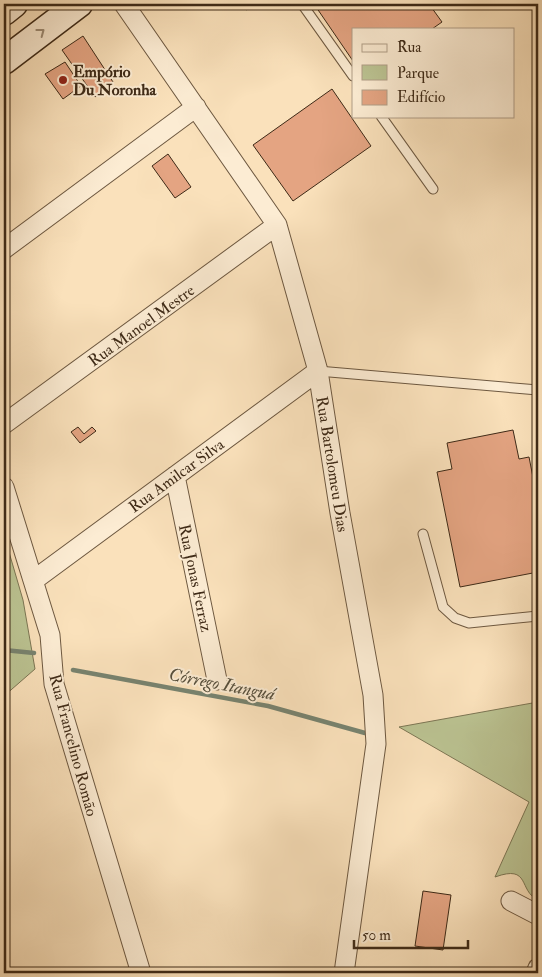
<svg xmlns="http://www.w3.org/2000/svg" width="542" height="977" font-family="'IM FELL Double Pica',serif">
  <rect width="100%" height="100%" fill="#fae1bb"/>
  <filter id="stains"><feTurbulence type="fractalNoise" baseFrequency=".004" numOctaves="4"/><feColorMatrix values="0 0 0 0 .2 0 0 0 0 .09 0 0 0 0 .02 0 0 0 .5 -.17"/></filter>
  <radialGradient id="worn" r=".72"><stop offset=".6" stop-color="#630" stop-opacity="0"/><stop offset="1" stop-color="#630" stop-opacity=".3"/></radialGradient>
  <path fill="#bbc392" stroke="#7c7654" d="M4,535L23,600L35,669L4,696Z
    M538,702L537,725L538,727V900C518,891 531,864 495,877L529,802L399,727Z"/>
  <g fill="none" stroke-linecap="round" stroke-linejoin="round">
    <path stroke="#78836f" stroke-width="4.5" d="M4,650L34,653
      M73,670L268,706L365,733"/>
  </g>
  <path fill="#e4a482" stroke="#3e2a17" d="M241,4H255L246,10Z
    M314,4H429L442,22L432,29H353V61Z
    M83,36L113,82L95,97L62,50Z
    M65,62L81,86L63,99L45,74Z
    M332,89L371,146L293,201L253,145Z
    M168,154L191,187L175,198L152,166Z
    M78,427L84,434L92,427L96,431L80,443L71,432Z
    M513,430L519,459L529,457L538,503V572L460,587L437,472L452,469L447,443Z
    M423,891L451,895L443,950L415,946Z"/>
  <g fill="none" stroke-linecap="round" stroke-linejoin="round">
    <g stroke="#6d5840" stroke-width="11">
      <path id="lane" d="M302,4L353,76
        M381,116L433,189
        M318,371L538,390
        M423,534L443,607L455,618L469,623L538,616"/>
    </g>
    <g stroke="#6d5840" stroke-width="21">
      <path id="street" d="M124,4L277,225L318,371L340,513L373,695L376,744L344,973
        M4,249L196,107
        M4,424L277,225
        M175,476L217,680
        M4,487L50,635L54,684L141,973
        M34,580L318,371
        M511,901L538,915
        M536,973L538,968"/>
    </g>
    <g stroke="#3e2a17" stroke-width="29">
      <path id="secondary" d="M4,12L14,4
        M4,61L79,4"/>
    </g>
    <use href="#lane" stroke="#fcecd3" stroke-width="9"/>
    <use href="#street" stroke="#fcecd3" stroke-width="19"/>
    <use href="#secondary" stroke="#fcecd3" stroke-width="26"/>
  </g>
  <defs><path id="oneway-chevron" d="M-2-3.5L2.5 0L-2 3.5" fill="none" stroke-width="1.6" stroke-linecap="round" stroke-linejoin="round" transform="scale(1.25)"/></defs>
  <use stroke="#9d8b75" href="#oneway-chevron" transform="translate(41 32) rotate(-37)"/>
  <circle fill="#8f2418" stroke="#fcecd3" stroke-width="2" cx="63" cy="80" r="5"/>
  <g text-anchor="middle" stroke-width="4" stroke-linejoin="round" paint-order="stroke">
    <g font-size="16" font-weight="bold" fill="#3e2a17" stroke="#fcecd3" text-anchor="start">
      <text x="73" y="77">Empório<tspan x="73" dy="18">Du Noronha</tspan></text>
    </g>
    <g font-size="16" fill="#3e2a17" stroke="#fcecd3">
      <text transform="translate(141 325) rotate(-36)" y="6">Rua Manoel Mestre</text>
      <text transform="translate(333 464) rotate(81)" y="6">Rua Bartolomeu Dias</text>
      <text transform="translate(176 475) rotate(-36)" y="6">Rua Amilcar Silva</text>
      <text transform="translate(196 578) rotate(78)" y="6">Rua Jonas Ferraz</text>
      <text transform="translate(74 745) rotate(75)" y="6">Rua Francelino Romão</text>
    </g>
    <g font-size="18" font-style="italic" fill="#564f3c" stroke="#fcecd3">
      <text transform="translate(222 684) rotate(11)" y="6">Córrego Itanguá</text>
    </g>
  </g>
  <rect width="542" height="977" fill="none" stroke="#fae1bb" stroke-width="20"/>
  <rect x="5" y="5" width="532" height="967" fill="none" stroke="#3e2a17" stroke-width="2.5"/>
  <rect x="10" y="10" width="522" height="957" fill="none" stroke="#3e2a17"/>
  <rect x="352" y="28" width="162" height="90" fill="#fcecd3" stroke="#b09e88"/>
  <rect x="362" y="44" width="25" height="8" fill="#fcecd3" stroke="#b09e88"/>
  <text x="397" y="52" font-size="15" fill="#3e2a17">Rua</text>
  <rect x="362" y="65" width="25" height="15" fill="#bbc392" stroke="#b09e88"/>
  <text x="397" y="78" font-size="15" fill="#3e2a17">Parque</text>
  <rect x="362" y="90" width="25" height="15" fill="#e4a482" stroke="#b09e88"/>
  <text x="397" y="102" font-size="15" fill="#3e2a17">Edifício</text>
  <path d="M354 940v8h114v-8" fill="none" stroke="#3e2a17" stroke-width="2.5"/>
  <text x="362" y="940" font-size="15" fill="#3e2a17" stroke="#fcecd3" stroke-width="4" paint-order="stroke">50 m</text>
  <rect width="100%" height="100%" filter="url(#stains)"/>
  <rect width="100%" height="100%" fill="url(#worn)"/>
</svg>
